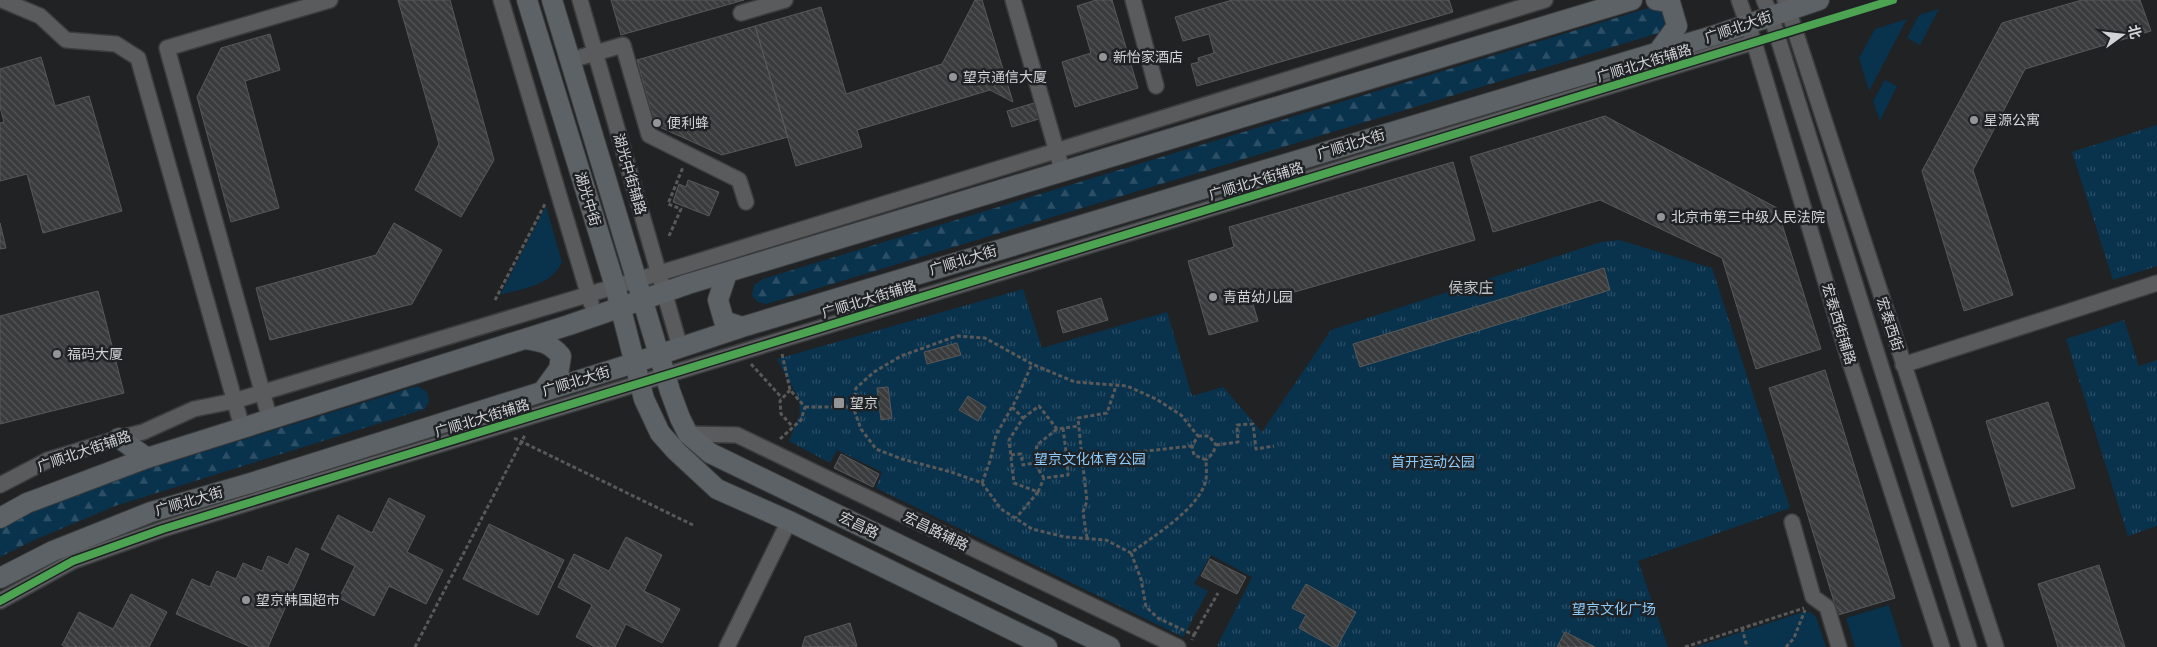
<svg xmlns="http://www.w3.org/2000/svg" width="2157" height="647" font-family="Mulish,'Noto Sans SC',sans-serif">
  <defs>
    <pattern id="forest-firs" width="22" height="20" patternUnits="userSpaceOnUse" patternTransform="scale(1.25)"><rect width="22" height="20" fill="#09324d"/><path d="M5 1l3.5 6h-7zM16 11l3.5 6h-7z" fill="#2c4f66"/></pattern>
    <pattern id="park-tufts" width="24" height="20" patternUnits="userSpaceOnUse" patternTransform="scale(1.25)"><rect width="24" height="20" fill="#09324d"/><path d="M3 7l-1-3M5 7V3M7 7l1-3M15 17l-1-3M17 17v-4M19 17l1-3" fill="none" stroke="#2c4f66"/></pattern>
    <pattern id="building-back-hatch" width="6" height="6" patternUnits="userSpaceOnUse" patternTransform="scale(1.25)"><rect width="6" height="6" fill="#393b3c"/><path d="M-1 5l2 2M0 0l6 6M5-1l2 2" fill="none" stroke="#555657"/></pattern>
  </defs>
  <rect width="100%" height="100%" fill="#202224"/>
  <path fill="#09324d" d="M1939,9L1920,45L1907,38L1919,15Z
    M1907,19L1869,91L1859,58L1875,29Z
    M1885,80L1897,86L1880,121L1873,101Z
    M546,206L562,262C551,286 524,288 500,295Z
    M1889,605L1902,647H1855L1846,618Z
    M1810,612L1816,617L1826,647H1695L1800,613Z"/>
  <path fill="url(#forest-firs)" d="M1655,6L1664,9L1668,24L1662,32L766,304L758,302L752,296L754,285L763,279Z
    M417,386L427,392L429,401L425,409L115,506L32,541L0,557V527L63,499L109,481Z"/>
  <path fill="url(#park-tufts)" d="M2157,125V266L2113,280L2072,152Z
    M1619,240L1712,268L1790,508L1638,561L1668,647H1220L1217,646L1252,577L1211,555L1194,584L1208,591L1183,637L876,488L882,472L837,450L830,463L789,441L800,414L799,399L777,359L1023,289L1042,348L1167,312L1192,396L1223,387L1262,432L1331,330L1601,242Z
    M2124,320L2139,366L2157,360V526L2128,536L2066,339Z"/>
  <path fill="url(#building-back-hatch)" stroke="#57595a" d="M398,0H450L494,160L461,217L415,190L439,144Z
    M611,0H744L621,35Z
    M975,0H982L1013,102L990,90L857,130L862,147L796,166L755,26L821,7L846,94L942,64Z
    M1096,0H1112L1138,88L1075,107L1062,62L1091,53L1077,6Z
    M1232,0H1449L1453,12L1197,86L1191,64L1199,62L1198,58L1214,53L1209,34L1183,41L1175,17Z
    M2082,0H2140L2151,31L2025,69L1973,170L2013,295L1964,311L1922,171L2002,23Z
    M755,26L788,137L722,155L655,125L637,60Z
    M270,34L280,70L245,81L279,208L231,222L197,97L221,48Z
    M41,57L55,106L89,96L122,211L43,233L27,174L0,181V123L4,122L0,107V69Z
    M1034,103L1039,119L1012,127L1007,111Z
    M1605,116L1777,208L1821,349L1756,369L1722,258L1600,200L1493,232L1470,157Z
    M1453,162L1475,240L1253,304L1258,321L1209,335L1188,261L1234,247L1229,227Z
    M688,180L719,192L709,216L673,202L679,184L686,187Z
    M0,223L6,248L0,249Z
    M394,223L442,250L412,304L270,340L256,288L376,255Z
    M1604,268L1610,290L1360,367L1353,344Z
    M98,291L124,393L0,424V316Z
    M1101,298L1108,320L1063,333L1057,311Z
    M957,343L961,355L927,364L924,352Z
    M1825,370L1895,598L1838,615L1769,388Z
    M888,387L892,418L881,420L877,388Z
    M968,396L986,407L978,421L959,410Z
    M2048,402L2075,488L2012,507L1986,421Z
    M841,454L879,474L873,487L834,468Z
    M389,498L425,516L407,552L443,570L426,604L389,586L374,616L339,598L355,566L321,549L338,515L372,533Z
    M489,524L564,560L538,615L463,579Z
    M626,537L662,555L644,591L680,609L662,643L626,624L615,647H595L576,637L592,605L558,587L574,554L609,571Z
    M296,548L309,554L268,647H251L176,614L192,579L210,587L217,571L236,579L243,563L262,571L268,556L288,565Z
    M1210,559L1246,577L1237,594L1201,576Z
    M2099,565L2125,647H2058L2038,584Z
    M1306,584L1356,612L1337,647H1333L1299,628L1306,615L1292,608Z
    M131,594L167,612L149,647H66L62,645L79,612L113,629Z
    M850,623L857,646L802,647L805,637Z
    M1565,632L1595,647H1557Z"/>
  <g fill="none" stroke-linecap="round" stroke-linejoin="round">
    <g stroke="#3a3c3d" stroke-width="18">
      <path id="minor" d="M2,0L40,16L66,40L116,44L138,58L242,427
        M501,0L591,303
        M580,0L680,347
        M1013,0L1063,173
        M1133,0L1156,86
        M1739,0L1754,42L1846,350L1942,647
        M1764,0L1771,16L1969,647
        M1785,0L1996,647
        M741,13L785,0
        M571,60L623,45L649,135L739,180L746,202
        M1903,365L2157,283
        M270,420L167,48L330,0
        M688,434L737,435L1178,647
        M0,485L48,460L119,438L143,432L194,409L234,401L683,266L1545,0
        M1792,522L1813,597L1827,607L1839,647
        M0,601L73,561L163,529L1754,42
        M727,647L789,521"/>
    </g>
    <g stroke="#3a3c3d" stroke-width="22">
      <path id="major" d="M527,0L615,286L644,399L660,433L676,451L717,489L789,521L1047,647
        M552,0L670,391L680,418L688,434L710,453L1110,647
        M1656,0L1670,2L1677,26L1658,52
        M727,273L718,300L724,321L742,327
        M525,339C541,341 550,343 561,356L559,369L543,391
        M119,438L147,458
        M0,518L27,503L147,458L569,325L688,284L1632,0
        M0,578L53,551L151,512L254,482L634,363L742,327L1719,34L1819,0"/>
    </g>
    <path stroke="#59595a" stroke-width="3" stroke-dasharray="4 2.5" stroke-linecap="butt" d="M669,236L681,209L668,204L683,167
      M495,300L546,202
      M751,364L782,398
      M790,390L780,401L781,414L793,427
      M805,407H853L856,388L874,372L901,356L957,336L985,338L1032,364L1075,382L1127,386L1156,399L1181,415L1198,436L1192,446L1194,455L1206,460C1206,466 1207,473 1206,479C1201,508 1153,536 1131,553L1106,540L1065,537L1032,529L1001,509L982,483L951,472L902,459L876,449L861,429L853,407
      M1012,407L1023,418L1009,440L1014,483L1038,492L1016,518
      M1023,418L1039,406L1057,429L1079,426
      M1063,428L1067,460
      M1057,429L1037,445L1034,463L1044,478L1068,475L1067,460L1082,458L1078,418L1107,413L1116,386
      M1198,436H1209L1216,445L1213,453L1206,460
      M514,438L695,526
      M780,439L801,420L805,407L790,390L782,354
      M1216,445L1238,442L1237,425L1253,424L1256,449L1274,446
      M1011,455L1021,454L1023,465L1034,463
      M982,483L990,461L996,435L1016,400L1032,364
      M1038,492L1044,478
      M1087,538L1083,512L1087,501L1082,458L1192,446
      M1131,553L1141,579L1146,607L1158,618L1194,635L1192,640
      M1742,628L1747,647
      M1194,635L1218,593
      M415,647L525,435
      M1685,647L1804,608
      M1786,647L1794,638L1805,610"/>
    <use href="#minor" stroke="#5a5b5c" stroke-width="15"/>
    <use href="#major" stroke="#5c6266" stroke-width="20"/>
    <g stroke="#1f2225" stroke-width="11">
      <path id="cycleway" d="M0,601L73,561L163,529L1893,0"/>
    </g>
    <use href="#cycleway" stroke="#4ca352" stroke-width="8"/>
  </g>
  <g fill="#939597" stroke="#1f2225" stroke-width="2">
    <circle cx="1103" cy="57" r="5"/>
    <circle cx="953" cy="77" r="5"/>
    <circle cx="1974" cy="120" r="5"/>
    <circle cx="657" cy="123" r="5"/>
    <circle cx="1661" cy="217" r="5"/>
    <circle cx="1213" cy="297" r="5"/>
    <circle cx="57" cy="354" r="5"/>
    <rect x="833" y="397" width="12" height="12" rx="2.5"/>
    <circle cx="246" cy="600" r="5"/>
  </g>
  <g text-anchor="middle" stroke-width="5" stroke-linejoin="round" paint-order="stroke">
    <g font-size="14" fill="#d1d3d5" stroke="#1f2225">
      <text transform="translate(1738 27) rotate(-19)" y="5">广顺北大街</text>
      <text transform="translate(1644 63) rotate(-17)" y="5">广顺北大街辅路</text>
      <text transform="translate(1351 144) rotate(-17)" y="5">广顺北大街</text>
      <text transform="translate(630 174) rotate(74)" y="5">湖光中街辅路</text>
      <text transform="translate(1256 181) rotate(-17)" y="5">广顺北大街辅路</text>
      <text transform="translate(588 199) rotate(73)" y="5">湖光中街</text>
      <text transform="translate(963 260) rotate(-17)" y="5">广顺北大街</text>
      <text transform="translate(869 299) rotate(-17)" y="5">广顺北大街辅路</text>
      <text transform="translate(1839 324) rotate(73)" y="5">宏泰西街辅路</text>
      <text transform="translate(1890 324) rotate(72)" y="5">宏泰西街</text>
      <text transform="translate(576 381) rotate(-17)" y="5">广顺北大街</text>
      <text transform="translate(482 418) rotate(-17)" y="5">广顺北大街辅路</text>
      <text transform="translate(84 451) rotate(-19)" y="5">广顺北大街辅路</text>
      <text transform="translate(189 501) rotate(-16)" y="5">广顺北大街</text>
      <text transform="translate(859 525) rotate(26)" y="5">宏昌路</text>
      <text transform="translate(936 531) rotate(26)" y="5">宏昌路辅路</text>
    </g>
    <g font-size="14" fill="#d1d3d5" stroke="#1f2225" text-anchor="start">
      <text x="1113" y="62">新怡家酒店</text>
      <text x="963" y="82">望京通信大厦</text>
      <text x="1984" y="125">星源公寓</text>
      <text x="667" y="128">便利蜂</text>
      <text x="1671" y="222">北京市第三中级人民法院</text>
      <text x="1223" y="302">青苗幼儿园</text>
      <text x="67" y="359">福码大厦</text>
      <text x="850" y="408">望京</text>
      <text x="256" y="605">望京韩国超市</text>
    </g>
    <g font-size="14" fill="#8cc9f9" stroke="#1f2225">
      <text x="1090" y="464">望京文化体育公园</text>
      <text x="1433" y="467">首开运动公园</text>
      <text x="1614" y="614">望京文化广场</text>
    </g>
    <g font-size="15" fill="#bfc3c7" stroke="#1f2225">
      <text x="1471" y="293">侯家庄</text>
    </g>
  </g>
  <g transform="translate(2122 35) rotate(75)" stroke="#1f2225" stroke-width="4" paint-order="stroke">
  <path d="M0-4L9 19L0 12L-9 19Z" fill="#d1d3d5"/>
  <text y="-8" font-size="14" font-weight="bold" text-anchor="middle" fill="#d1d3d5">北</text>
  </g>
</svg>
